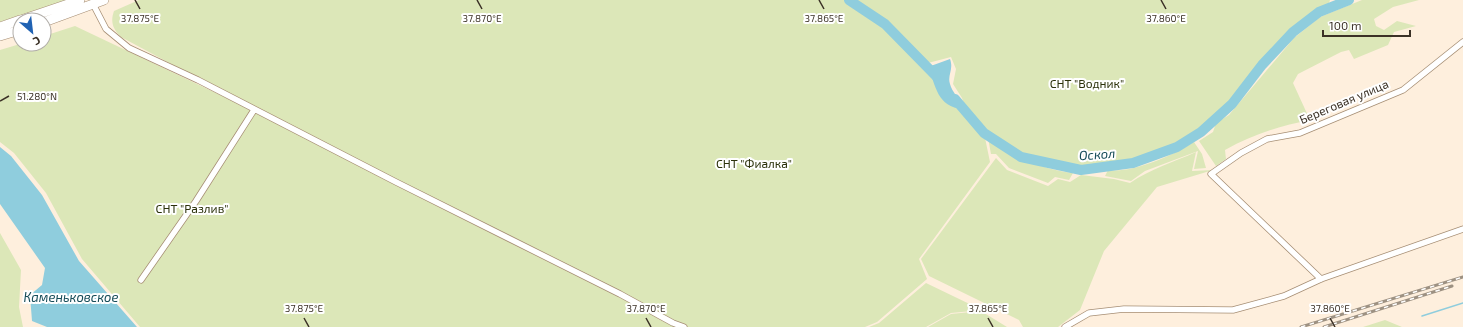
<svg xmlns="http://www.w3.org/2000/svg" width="1463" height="327" font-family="'Exo 2',sans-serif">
  <rect width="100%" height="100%" fill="#feefdd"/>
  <path fill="#dce7b8" d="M0,0H67L0,22Z
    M139,0H849L885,24L931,69L984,133L990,162L919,259L927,279L877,322L865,327H140L82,259L46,193L14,153L0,142V50L20,44H44V36L75,26L296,131L121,37C113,29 110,22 114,11Z
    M854,0H1330L1328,6L1291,30L1260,64L1231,102L1190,138L1147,156L1121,163L1082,168L1022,154L981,127L966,109L962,98L953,84L956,69L951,57L928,63L877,14Z
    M1362,0H1419L1393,7L1374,19L1376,26L1384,30L1397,21L1416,26L1394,32L1388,45L1354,59L1349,50L1341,52L1298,74L1293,83L1310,120C1279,126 1252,135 1225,150L1226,159L1216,166L1199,141L1213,132L1216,123L1229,115L1294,38L1320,17Z
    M988,138C1014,157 1041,169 1073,173L1069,180L1055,177L1048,183L1009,168L996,154H991Z
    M1194,142L1202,154L1206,168L1194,169L1198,151L1145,171L1131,181L1105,176L1108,170C1131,174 1174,155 1194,142Z
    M1196,152L1192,171L1213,170L1157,187L1104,251L1080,310L1058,327H1023L1019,320L929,276L921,259L996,158L1007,170L1048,186L1058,179L1070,182L1081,175L1114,179L1130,183C1150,169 1174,162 1196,152Z
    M0,233L21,270L19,307L23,327H0Z
    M926,283L982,310L951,313L926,327H869L879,323Z
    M981,311L1007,327H928L951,314Z
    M1385,320L1402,327H1363Z"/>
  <path fill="#8fcddd" d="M950,59C954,70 947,75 950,84C952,92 960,99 963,109C937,107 936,86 928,67Z
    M0,147L11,156L42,195L79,261L137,327H47L32,321L30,295L42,285L45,268L0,204Z"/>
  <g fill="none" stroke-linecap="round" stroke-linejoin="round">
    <path stroke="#8fcddd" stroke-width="1.5" d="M1422,316L1463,303"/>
    <path stroke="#8fcddd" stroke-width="10" d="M849,0L885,24L936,76
      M955,99L984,133L1021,157L1081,170L1133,163L1177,147L1201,132L1232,104L1262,65L1293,32L1319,12L1349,0"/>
    <g stroke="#a68e74" stroke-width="7">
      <path id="minor" d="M93,4L106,29L129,48L198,80L396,182L620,294L673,323L684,327
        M1321,279L1211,174L1241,153L1267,139L1300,133L1403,90L1463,42
        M141,280L196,201L254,110
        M1065,327L1089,313L1124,309L1233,310L1284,296L1321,279L1463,229"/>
    </g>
    <g stroke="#a68e74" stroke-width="10">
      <path id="primary" d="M21,20L80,0
        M44,22L104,0
        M0,27L20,20
        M0,36L20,30"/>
    </g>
    <use href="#minor" stroke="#fff" stroke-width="5.5"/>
    <use href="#primary" stroke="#fff" stroke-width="9"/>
    <g stroke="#9d9182" stroke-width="3">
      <path id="rail" d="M1301,327L1463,277
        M1324,327L1452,286"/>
    </g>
    <use href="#rail" stroke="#fff" stroke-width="1.5" stroke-dasharray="4.5" stroke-linecap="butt"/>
  </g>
  <path fill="none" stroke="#3b3126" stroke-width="1.5" d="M135,0L140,9M477,0L482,9M819,0L824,9M1161,0L1166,9M0,101L9,96M304,318L309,327M646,318L651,327M988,318L993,327M1330,318L1335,327"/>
  <g text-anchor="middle" stroke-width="4" stroke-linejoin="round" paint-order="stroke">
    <g font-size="12" fill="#2b310a" stroke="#fff">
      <text x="1087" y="88">СНТ "Водник"</text>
      <text x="754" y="168">СНТ "Фиалка"</text>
      <text x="192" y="213">СНТ "Разлив"</text>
    </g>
    <g font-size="12" fill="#3b3126" stroke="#fff">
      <text transform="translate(1344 102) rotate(-23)" y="4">Береговая улица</text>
    </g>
    <g font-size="13" font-style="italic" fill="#164c58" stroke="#fff">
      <text transform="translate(1097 154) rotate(-4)" y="5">Оскол</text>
      <text x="71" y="302">Каменьковское</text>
    </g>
  </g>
  <g font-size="10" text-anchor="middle" fill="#3b3126" stroke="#fff" stroke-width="4" stroke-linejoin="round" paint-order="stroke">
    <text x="140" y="22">37.875°E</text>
    <text x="482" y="22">37.870°E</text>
    <text x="824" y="22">37.865°E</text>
    <text x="1166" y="22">37.860°E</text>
    <text x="37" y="100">51.280°N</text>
    <text x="304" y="312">37.875°E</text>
    <text x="646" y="312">37.870°E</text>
    <text x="988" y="312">37.865°E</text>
    <text x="1330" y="312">37.860°E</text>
  </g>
  <g transform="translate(32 32) rotate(152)"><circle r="19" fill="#ffffff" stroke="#b1ada8"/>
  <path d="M0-3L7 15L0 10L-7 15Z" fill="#2062b3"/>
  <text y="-6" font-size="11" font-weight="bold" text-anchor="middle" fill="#3b3126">С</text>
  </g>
  <path d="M1323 30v6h87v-6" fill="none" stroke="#3b3126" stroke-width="2"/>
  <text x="1329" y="30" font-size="12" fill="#3b3126" stroke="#ffffff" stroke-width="3" paint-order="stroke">100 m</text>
</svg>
